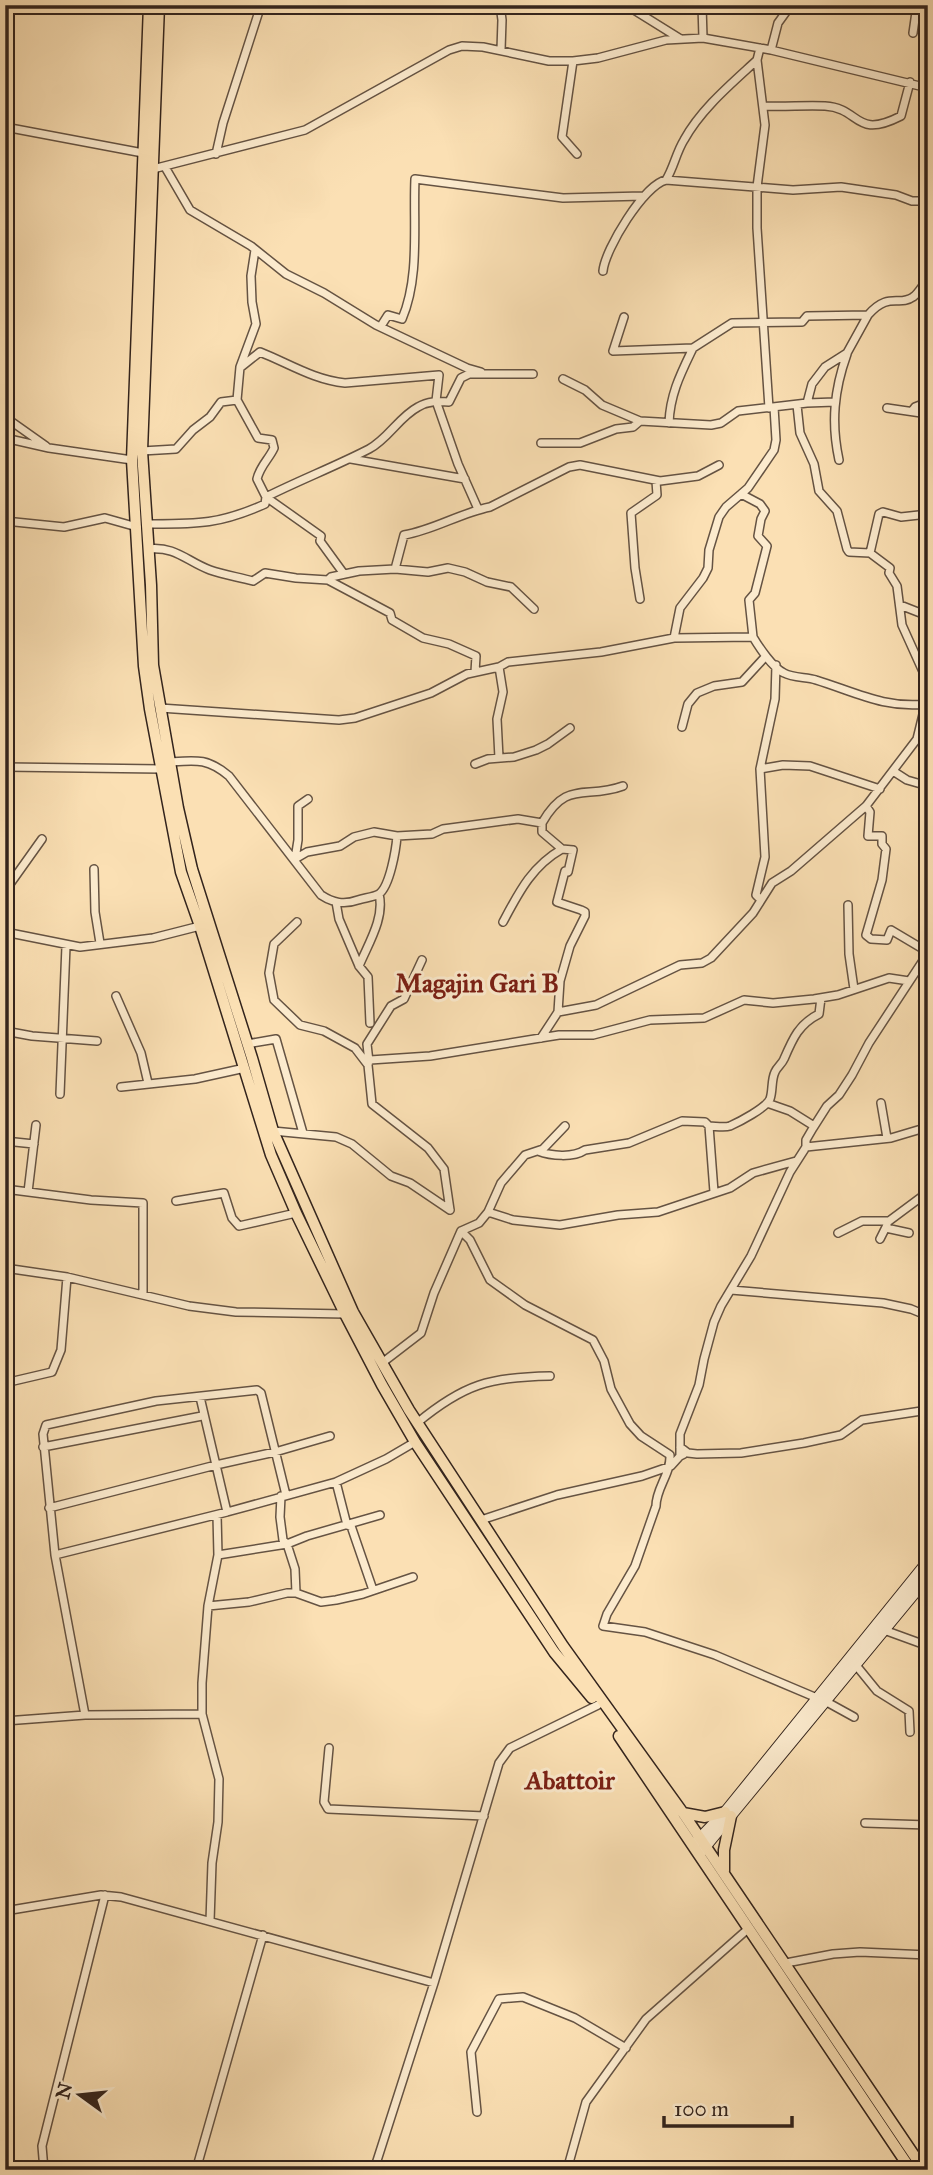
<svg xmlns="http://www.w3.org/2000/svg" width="933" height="2175" font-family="'IM FELL Great Primer',serif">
  <rect width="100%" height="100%" fill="#fbe0b4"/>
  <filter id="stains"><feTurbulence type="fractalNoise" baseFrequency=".00286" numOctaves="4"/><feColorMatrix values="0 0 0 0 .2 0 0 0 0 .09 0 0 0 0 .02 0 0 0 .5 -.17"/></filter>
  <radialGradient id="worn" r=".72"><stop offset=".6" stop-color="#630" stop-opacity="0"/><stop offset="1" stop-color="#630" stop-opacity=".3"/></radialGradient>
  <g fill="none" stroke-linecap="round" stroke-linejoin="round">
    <g stroke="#655343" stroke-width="10">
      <path id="minor" d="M500,5L502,20L501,50
        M626,5L679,38
        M702,5L703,38
        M913,33L917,5
        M760,48L757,60L765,125L757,187V228L769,408
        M771,50L778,23L791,5
        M573,61L562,137L577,154
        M764,106C785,107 805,105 825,106C861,108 854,140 901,116L910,82
        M5,127L143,153
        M216,154L223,123L261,5
        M165,167L190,210L251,246L286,274L324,293L376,325L467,368L481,372
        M149,170L305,130L449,50L462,46L483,47L549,61H573L598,58L666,40L703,38L771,50L928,88
        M666,180C674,167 676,153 684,140C701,109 731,84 757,60
        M255,250L251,276L252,302L256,324L240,367L237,400L258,438L272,440L274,448C269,459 260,466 257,479L266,497L321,536L320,541L344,574
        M603,271C605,249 644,185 666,180L793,190L841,187L896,195L912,201H928
        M624,317L613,351L693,348L732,323L802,322L807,316L868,315C889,291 899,307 913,297C919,293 923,284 928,279
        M381,326L388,315L402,319C420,277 413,224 415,179L563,198L643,196
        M241,367L260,352C288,363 314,380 345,383L439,375L436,401L458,464L478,509
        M563,379L585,390L602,405L640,421L711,425L721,423L738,411L807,403L812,384L825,367L847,353L868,315
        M807,403L835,402
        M887,408L928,414
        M912,411L915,407L928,402
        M5,417L46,446
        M669,423C670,394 681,373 693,348
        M5,438L49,448L132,460
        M541,443H580L616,429L633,427L640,421
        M142,451L176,449L193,430L210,417L221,402L237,400
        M351,459L465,479
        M839,460C831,423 834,390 847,354
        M741,494L760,504L765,511L761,519L758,536L767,546L755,593L749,600L753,637
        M5,521L64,527L105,518L137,527
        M146,524C196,524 218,525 265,504L266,497C300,480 336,466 369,449C388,439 399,417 418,407C428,401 438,401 449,402L461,378L469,374H533
        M148,549C176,546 186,561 210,570C224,575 239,577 253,581L265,573L296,578L328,580L331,577L359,571L395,569L428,572L448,568L465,572L487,582L511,587L534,609
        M870,553L879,514L883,512L901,517L928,514
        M395,569L404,535C434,530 460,513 490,507L569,467L580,465L660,481L698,476L719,465
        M328,580L390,613L392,620L423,638L449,644L476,656L475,672
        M640,599L635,568L631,513L657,495L656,481
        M900,605L928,616
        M674,638L680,608L703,578L708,568L709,550L719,517L726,507L748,488L774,450L776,440L774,407
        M499,667L503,692L497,719L499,758
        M160,708L339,720L355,718L431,693L467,674L499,667L508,662L601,652L674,638L753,637C759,647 773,668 784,673C793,678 807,677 816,680C855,692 885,709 927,704
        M682,727L688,704L697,693L714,686L742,682L765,657
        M170,762C196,760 208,758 229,776L321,895C333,903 344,905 358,900C364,898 374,897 379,894C390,886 396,849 397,836
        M475,764L488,759L514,757L536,750L548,744L570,728
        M5,767L161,769
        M760,769L783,765L810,766L880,789
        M893,771L907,780L928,786
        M866,806L870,812L868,836H882V844L886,849L882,880L866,935L871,939L887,940L891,930L928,952
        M295,859L307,852L340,846L354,837L374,832L397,836L432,834L443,829L518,819L542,823C567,779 585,800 623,786
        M295,859L298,840V806L308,799
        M94,869L95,912L100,943
        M5,891L42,839
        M761,900L756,895L765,857L760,769L775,699L776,665
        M336,902L339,919L359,966L368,977L370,1023
        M848,905L849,954L854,989
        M297,922L274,944L269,973L274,1000L300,1025L324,1031L355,1048L368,1065L372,1104L428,1148L444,1169L450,1210
        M503,922C519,892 532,866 562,849L542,832V823
        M5,932L80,947L153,938L200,926
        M359,966C368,944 385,918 379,894
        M116,996L141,1053L148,1083
        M558,1012L596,1005L680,965L702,963L711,958L753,913L772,883L791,871L866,806L917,739L927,698L925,676L902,625L897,586L889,573L890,568L870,553L849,552L847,549L837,511L819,491L814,464L800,433L797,405
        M5,1031L32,1036L97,1041
        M541,1038L558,1012L560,981L570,946L585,916V912L581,910L557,902L565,871L568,872L573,850L562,849
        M247,1044L276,1039L303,1133
        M370,1060L430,1056L559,1035H593L650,1020L704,1018L744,1000L773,1003L814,999L838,995L889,978L909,981
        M369,1062L367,1044L391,1006L404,999L422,960
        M121,1087L195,1079L245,1068
        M60,1094L66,946
        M767,1103L790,1111L814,1126
        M881,1103L887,1138
        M709,1126C715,1126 724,1128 730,1126C739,1122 766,1108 770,1099C773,1091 771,1080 775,1072C777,1067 782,1064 784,1059C793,1038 799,1024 819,1014L821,998
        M273,1131L336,1137L352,1144L391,1176L410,1183L450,1210
        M5,1141L34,1144
        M806,1147L891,1138L928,1127
        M538,1151C551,1156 573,1158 585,1150L629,1143L682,1121L705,1122L709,1126L714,1192
        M5,1189L91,1200L143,1203V1294
        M28,1192L36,1125
        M176,1201L224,1193L232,1218L239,1226L296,1213
        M488,1212L513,1220L560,1225L618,1215L658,1212L730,1188L753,1173L796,1161
        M886,1228L909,1233
        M461,1231L470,1240L490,1280L525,1305L593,1340L604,1361L611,1389L630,1424L641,1436L670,1455C671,1474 656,1488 656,1506L635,1566L607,1614L603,1626L645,1632L715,1655L817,1698
        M838,1233L862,1221H889L928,1192
        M880,1239L887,1225
        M5,1268L67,1277L189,1306L236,1312L345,1314
        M731,1290L883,1303L911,1309L928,1316
        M382,1363L421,1333L434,1293L461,1231L479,1223L488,1212L501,1183L525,1155L543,1149L565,1126
        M5,1383L52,1372L61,1350L67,1277
        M200,1397L227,1512
        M417,1423C464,1384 490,1377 550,1376
        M43,1447L202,1416
        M680,1447L688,1453L697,1454L741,1453L804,1443L841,1435L862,1420L928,1410
        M680,1456V1434L699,1385L704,1359L714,1322L721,1306L751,1256L790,1172L806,1147V1140L813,1128L827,1106L839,1095L852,1075L869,1043L928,953
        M336,1482L347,1525L351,1526L373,1590
        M281,1496L280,1517L283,1540L287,1544L295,1569L296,1593
        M49,1508L216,1465L275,1452L330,1436
        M481,1520L557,1495L642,1476L671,1466L680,1456L684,1454
        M55,1555L227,1512L336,1482L386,1459L415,1442
        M218,1555L287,1544L307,1536L380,1515
        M208,1606L249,1602L287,1593H296L321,1602L336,1600L363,1594L413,1577
        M884,1630L928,1646
        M855,1664L877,1691L909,1711L910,1732
        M825,1701L854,1717
        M85,1715L55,1555L43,1434L46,1425L156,1401L257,1390L261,1393L286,1495
        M5,1721L85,1715L202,1714
        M329,1748L324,1802L328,1809L484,1816
        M865,1823L928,1825
        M5,1911L101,1895L121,1897L434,1983
        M210,1921L212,1863L218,1822L219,1779L202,1714V1683L208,1606L218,1555L217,1515
        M786,1963L833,1954L860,1952L928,1955
        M477,2112L471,2052L499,1999L523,1997L575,2018L626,2048
        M44,2170L42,2146L105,1895
        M196,2170L263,1935
        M374,2170L434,1983L499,1763L510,1748L598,1705
        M567,2170L586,2102L646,2019L749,1928"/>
    </g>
    <g stroke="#33241d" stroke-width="12">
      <path id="secondary" d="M694,1844L725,1812L928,1561
        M701,1852L928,1577"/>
    </g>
    <g stroke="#33241d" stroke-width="13">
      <path id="primary" d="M149,5L132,460L144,666L150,709L181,872L200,926L271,1155L296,1213L345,1314L382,1385L415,1442L554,1652L592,1698
        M159,5L142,451L151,585L153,665L178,808L192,869L252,1058L273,1131L353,1312L409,1410L563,1646L683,1813L924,2170
        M619,1736L911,2170
        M683,1813L705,1817L725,1812
        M724,1871V1850L731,1816"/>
    </g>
    <use href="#minor" stroke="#fcebce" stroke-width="7"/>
    <use href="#secondary" stroke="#fcebce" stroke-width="10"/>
    <use href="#primary" stroke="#fbe0b4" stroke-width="10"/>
  </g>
  <g text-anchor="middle" stroke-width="6" stroke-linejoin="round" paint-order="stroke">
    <g font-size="26" font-weight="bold" fill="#7a1f14" stroke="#fcebce">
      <text x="477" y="992">Magajin Gari B</text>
      <text x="570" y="1789">Abattoir</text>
    </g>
  </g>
  <rect width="933" height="2175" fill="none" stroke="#fbe0b4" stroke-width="28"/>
  <rect x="7" y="7" width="919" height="2161" fill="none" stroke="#33241d" stroke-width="3.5"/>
  <rect x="14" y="14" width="905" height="2147" fill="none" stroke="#33241d" stroke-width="2"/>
  <g transform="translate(80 2095) rotate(285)" stroke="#fcebce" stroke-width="5" paint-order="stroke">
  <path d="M0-5L12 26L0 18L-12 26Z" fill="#33241d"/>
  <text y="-10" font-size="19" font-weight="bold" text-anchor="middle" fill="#33241d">N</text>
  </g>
  <path d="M664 2116v10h128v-10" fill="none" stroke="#33241d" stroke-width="3.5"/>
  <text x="674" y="2116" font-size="21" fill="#33241d" stroke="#fcebce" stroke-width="5" paint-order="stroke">100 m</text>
  <rect width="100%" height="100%" filter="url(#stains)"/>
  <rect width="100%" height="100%" fill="url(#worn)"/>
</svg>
